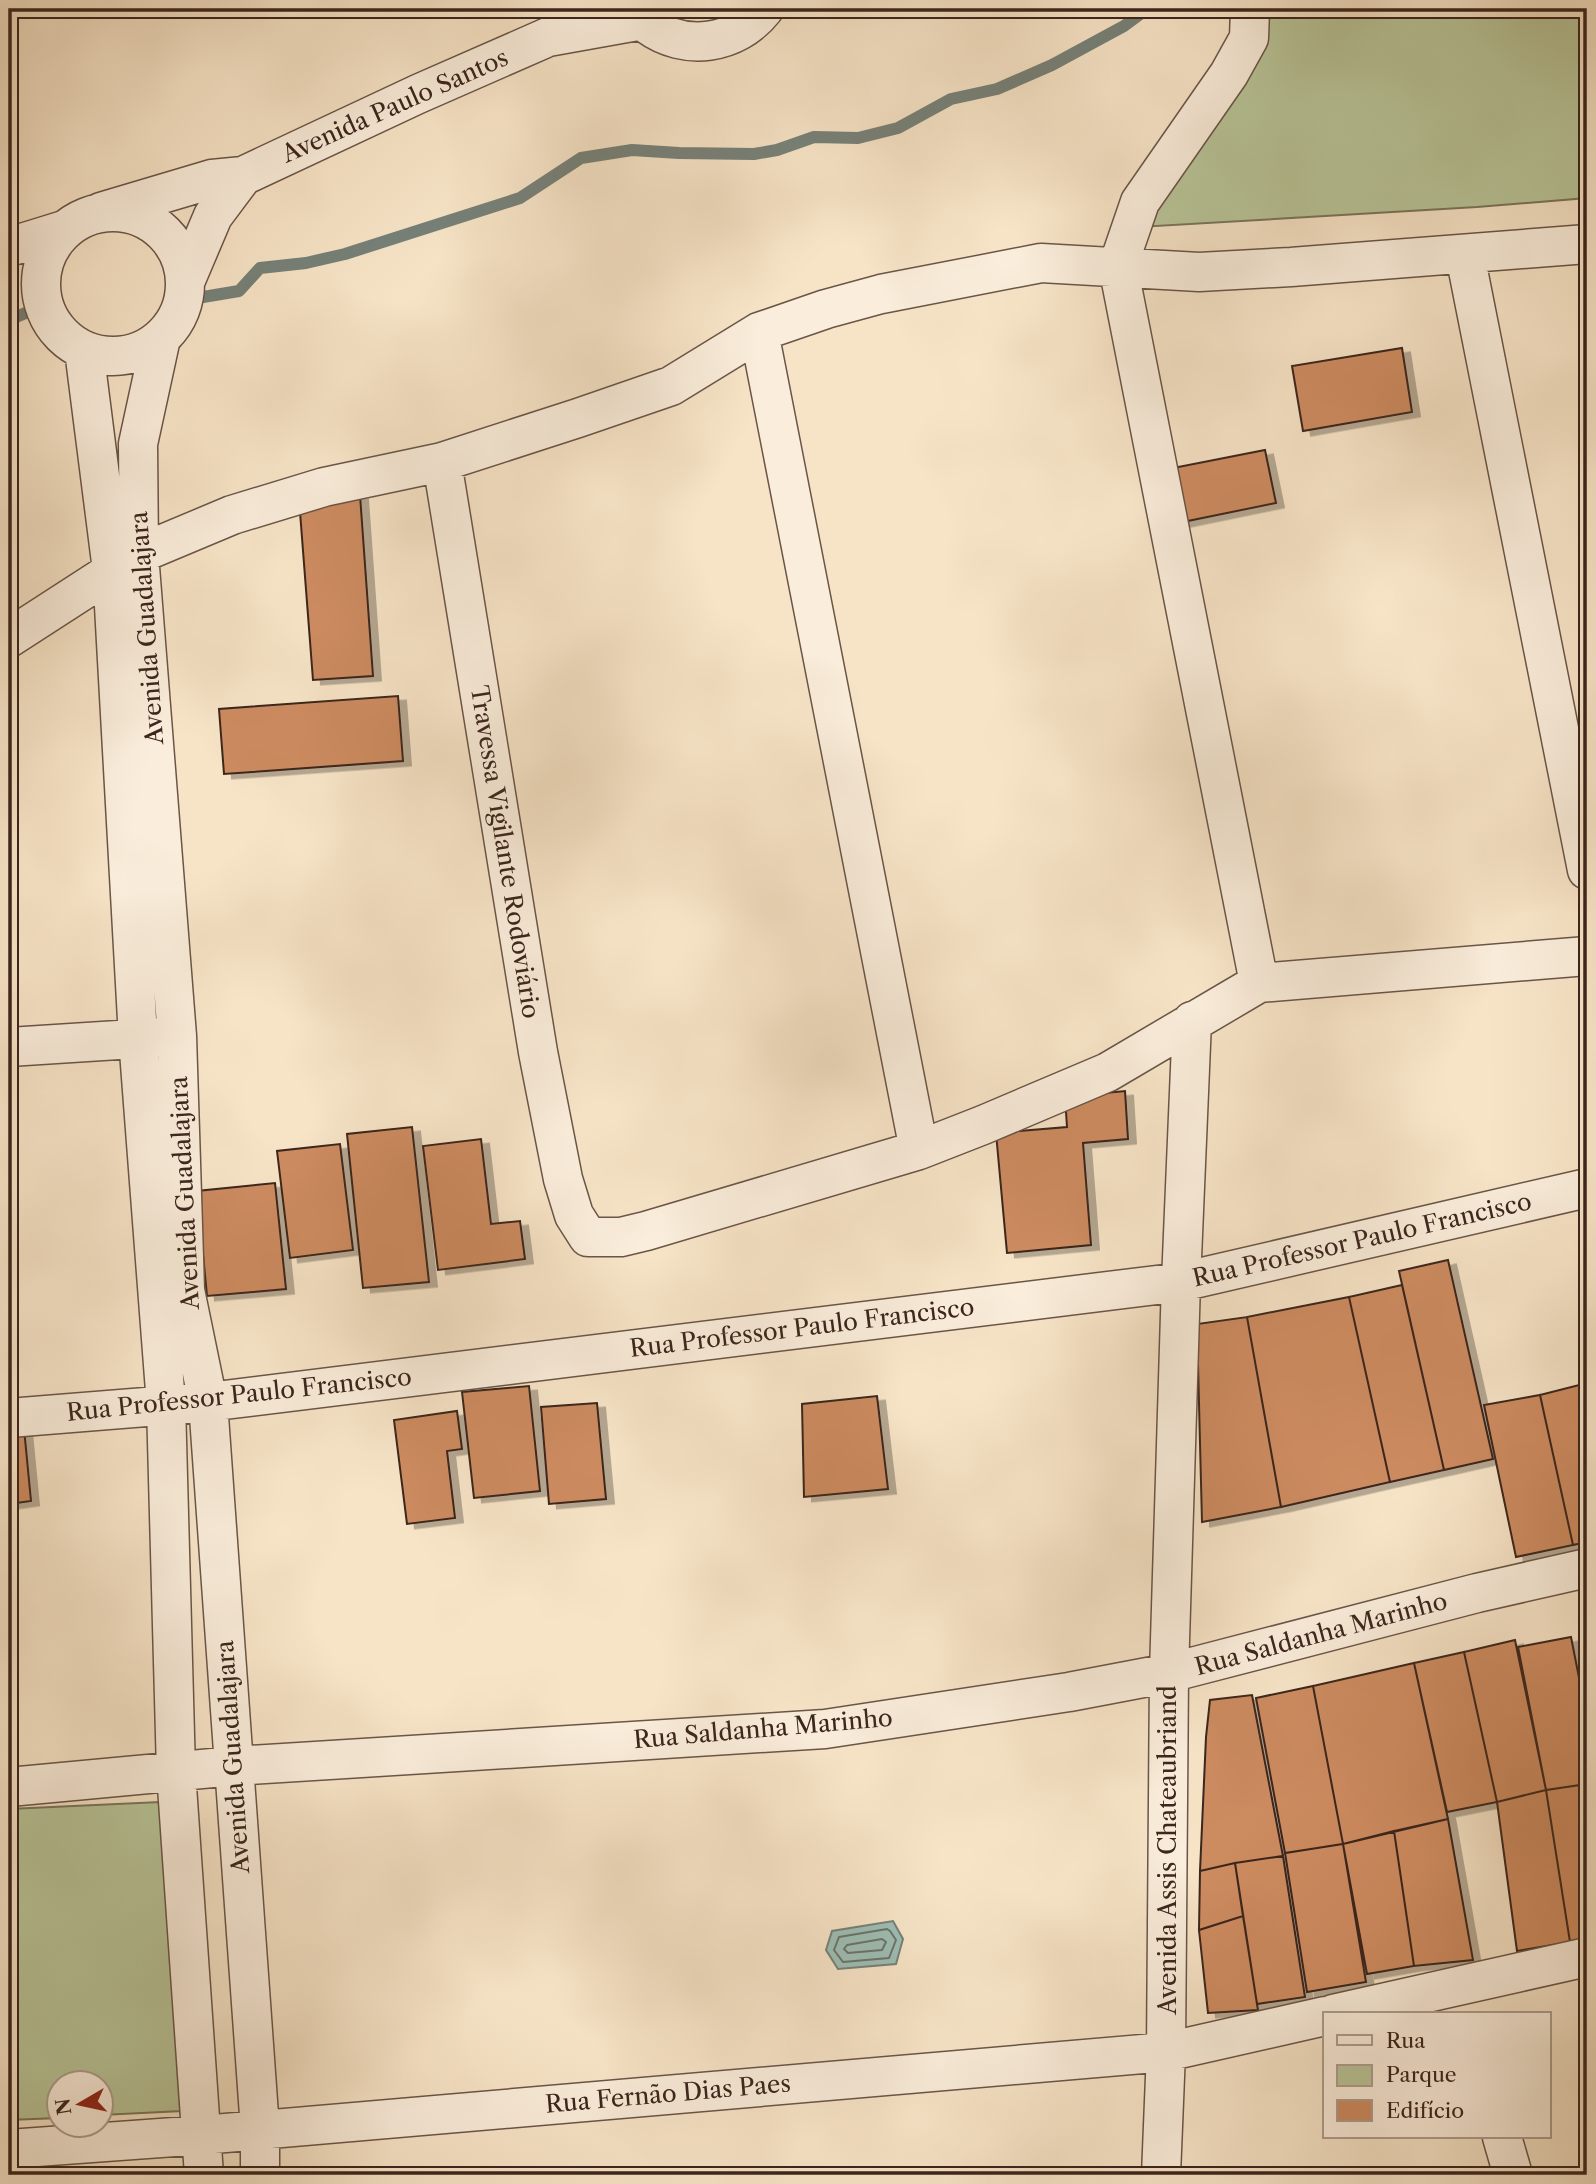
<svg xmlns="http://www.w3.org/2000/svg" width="1596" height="2184" font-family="'Libre Caslon Text',serif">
  <defs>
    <filter id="shadow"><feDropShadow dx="8" dy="4.5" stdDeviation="0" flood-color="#0004"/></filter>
  </defs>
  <rect width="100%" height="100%" fill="#f7e4c7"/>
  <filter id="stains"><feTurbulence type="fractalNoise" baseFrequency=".00286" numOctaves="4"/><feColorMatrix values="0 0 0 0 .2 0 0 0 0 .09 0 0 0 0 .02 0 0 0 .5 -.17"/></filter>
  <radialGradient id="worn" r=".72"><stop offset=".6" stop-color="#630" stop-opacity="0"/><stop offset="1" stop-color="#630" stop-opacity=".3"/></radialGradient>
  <path fill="#b8c599" stroke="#7a755b" stroke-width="2" d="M1241,9H1587V198L1477,207L1122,228L1242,22Z
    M160,1802L182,2111L102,2115V2082H60L59,2118L9,2120V1809Z"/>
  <path fill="#9dbfb6" stroke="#768179" stroke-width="2" d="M893,1921L903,1939L896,1964L838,1969L826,1950L832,1931Z"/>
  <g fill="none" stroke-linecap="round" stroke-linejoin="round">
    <path stroke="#6c726a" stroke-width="2" d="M887,1929L890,1931L896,1940L889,1958L843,1962L834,1950L839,1937Z
      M882,1939L886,1942L882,1950L848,1953L844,1949L847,1945Z"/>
    <path stroke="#768179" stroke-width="12" d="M191,299L239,291L260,268L306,263L345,254L520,198L581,158L632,150L679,153L754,154L777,150L814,137L858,138L898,128L951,99L997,89L1052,65L1124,26L1147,9
      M9,320L42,306"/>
  </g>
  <path fill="#cd8b61" stroke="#3b251d" stroke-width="2" filter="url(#shadow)" d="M1402,348L1412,412L1303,431L1292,366Z
    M1265,450L1276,503L1178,523L1168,469Z
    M360,495L373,676L313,680L299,499Z
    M398,696L403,761L224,774L219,709Z
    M1125,1091L1128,1139L1083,1143L1091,1245L1007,1253L996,1133L1067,1127L1065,1097Z
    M412,1127L429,1282L363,1288L347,1134Z
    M481,1139L491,1224L520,1221L525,1259L438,1270L423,1146Z
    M340,1144L353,1250L290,1258L277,1151Z
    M275,1183L286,1289L207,1296L197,1191Z
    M1448,1260L1493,1459L1444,1470L1399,1271Z
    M1402,1285L1444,1470L1390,1482L1349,1297Z
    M1349,1297L1390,1482L1281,1507L1247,1317Z
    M1247,1317L1281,1507L1202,1522L1197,1324Z
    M1587,1383V1542L1573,1545L1540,1395Z
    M529,1386L540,1491L474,1498L462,1392Z
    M1540,1395L1573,1545L1516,1557L1484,1405Z
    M877,1396L888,1489L804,1497L802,1404Z
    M597,1403L606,1499L549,1504L541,1407Z
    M457,1411L462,1449L447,1451L455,1518L407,1524L394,1420Z
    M23,1418L31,1501L9,1504V1419Z
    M1571,1637L1587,1718V1784L1546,1790L1518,1647Z
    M1515,1640L1546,1790L1497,1802L1464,1652Z
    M1464,1652L1497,1802L1447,1812L1414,1663Z
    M1414,1663L1448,1819L1343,1844L1313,1686Z
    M1313,1686L1343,1844L1285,1853L1256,1698Z
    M1252,1695L1283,1856L1235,1863L1200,1871L1206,1737L1210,1700Z
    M1587,1784V1940L1570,1942L1546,1790Z
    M1546,1790L1570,1942L1517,1951L1497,1802Z
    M1448,1819L1473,1960L1414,1966L1394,1831Z
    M1394,1831L1414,1966L1367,1974L1343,1844Z
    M1343,1844L1366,1982L1307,1992L1285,1853Z
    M1283,1856L1305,1997L1257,2004L1235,1863Z
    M1235,1863L1243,1916L1199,1930L1200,1871Z
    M1243,1916L1258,2010L1208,2013L1199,1930Z"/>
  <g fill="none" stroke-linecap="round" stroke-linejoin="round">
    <g stroke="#6a5548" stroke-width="41">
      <path id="minor" d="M633,9C637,14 642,20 648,25C685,52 736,45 764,9
        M1250,9L1249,38L1229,74L1140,202L1118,266L1259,983
        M101,212L212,179L243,176L418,94L548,37L643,20
        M41 284a72 72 0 1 1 144 0a72 72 0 1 1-144 0Z
        M9,247L64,230
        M1465,255L1587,870
        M185,282L213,216L243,176
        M759,332L919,1150
        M161,338L138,444L139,554L177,1036L185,1290L208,1402L260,2129V2175
        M84,350L112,570L138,1038L166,1404L176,1772L204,2175
        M442,462L538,1052L563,1179L574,1215L588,1237H621L646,1231L919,1150L983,1125L1108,1072L1259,983L1587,956
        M9,638L139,554L232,515L324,487L442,462L578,418L671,386L759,332L826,309L881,294L1041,263L1199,272L1291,267L1587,244
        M9,1047L165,1037
        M9,1418L208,1402L1181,1282L1587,1188
        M9,1787L234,1766L825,1729L1069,1692L1169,1673L1477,1593L1587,1568
        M1333,2014L1587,1957
        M1502,2137L1513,2175
        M9,2149L202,2135L1166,2052L1325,2016
        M1161,2175L1166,2052L1169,1673L1181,1282L1192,1021"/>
    </g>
    <use href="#minor" stroke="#faeddb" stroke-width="38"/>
  </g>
  <g text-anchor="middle" stroke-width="5" stroke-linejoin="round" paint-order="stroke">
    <g font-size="24" fill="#3b251d" stroke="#faeddb">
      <text transform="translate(395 106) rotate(-24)" y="8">Avenida Paulo Santos</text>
      <text transform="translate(147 628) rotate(-94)" y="8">Avenida Guadalajara</text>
      <text transform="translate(505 852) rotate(81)" y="8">Travessa Vigilante Rodoviário</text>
      <text transform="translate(185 1193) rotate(-93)" y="8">Avenida Guadalajara</text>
      <text transform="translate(1362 1240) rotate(-13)" y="8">Rua Professor Paulo Francisco</text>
      <text transform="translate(802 1328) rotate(-7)" y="8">Rua Professor Paulo Francisco</text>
      <text transform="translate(239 1395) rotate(-6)" y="8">Rua Professor Paulo Francisco</text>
      <text transform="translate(1321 1634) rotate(-15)" y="8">Rua Saldanha Marinho</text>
      <text transform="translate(763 1729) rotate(-5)" y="8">Rua Saldanha Marinho</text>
      <text transform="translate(233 1757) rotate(-94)" y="8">Avenida Guadalajara</text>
      <text transform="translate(1168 1850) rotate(-90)" y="8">Avenida Assis Chateaubriand</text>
      <text transform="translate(668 2094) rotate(-5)" y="8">Rua Fernão Dias Paes</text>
    </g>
  </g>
  <rect width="1596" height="2184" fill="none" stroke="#f7e4c7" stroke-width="35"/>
  <rect x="10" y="10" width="1575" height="2163" fill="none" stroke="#3b251d" stroke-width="3.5"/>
  <rect x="18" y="18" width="1561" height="2149" fill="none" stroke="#3b251d" stroke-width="2"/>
  <rect x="1323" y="2012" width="228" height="126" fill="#faeddb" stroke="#ae9d8f" stroke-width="2"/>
  <rect x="1337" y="2035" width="35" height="10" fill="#faeddb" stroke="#ae9d8f" stroke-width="2"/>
  <text x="1386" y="2048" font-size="21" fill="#3b251d">Rua</text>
  <rect x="1337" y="2065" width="35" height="21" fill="#b8c599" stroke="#ae9d8f" stroke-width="2"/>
  <text x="1386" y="2082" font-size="21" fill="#3b251d">Parque</text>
  <rect x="1337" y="2100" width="35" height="21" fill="#cd8b61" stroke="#ae9d8f" stroke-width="2"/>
  <text x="1386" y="2118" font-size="21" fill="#3b251d">Edifício</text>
  <g transform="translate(80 2104) rotate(261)"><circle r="33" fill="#faeddb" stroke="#ae9d8f" stroke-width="2"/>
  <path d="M0-5L12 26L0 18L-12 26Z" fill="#8f2418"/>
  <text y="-10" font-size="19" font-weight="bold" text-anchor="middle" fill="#3b251d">N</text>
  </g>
  <rect width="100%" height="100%" filter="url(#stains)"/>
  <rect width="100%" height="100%" fill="url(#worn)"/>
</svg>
